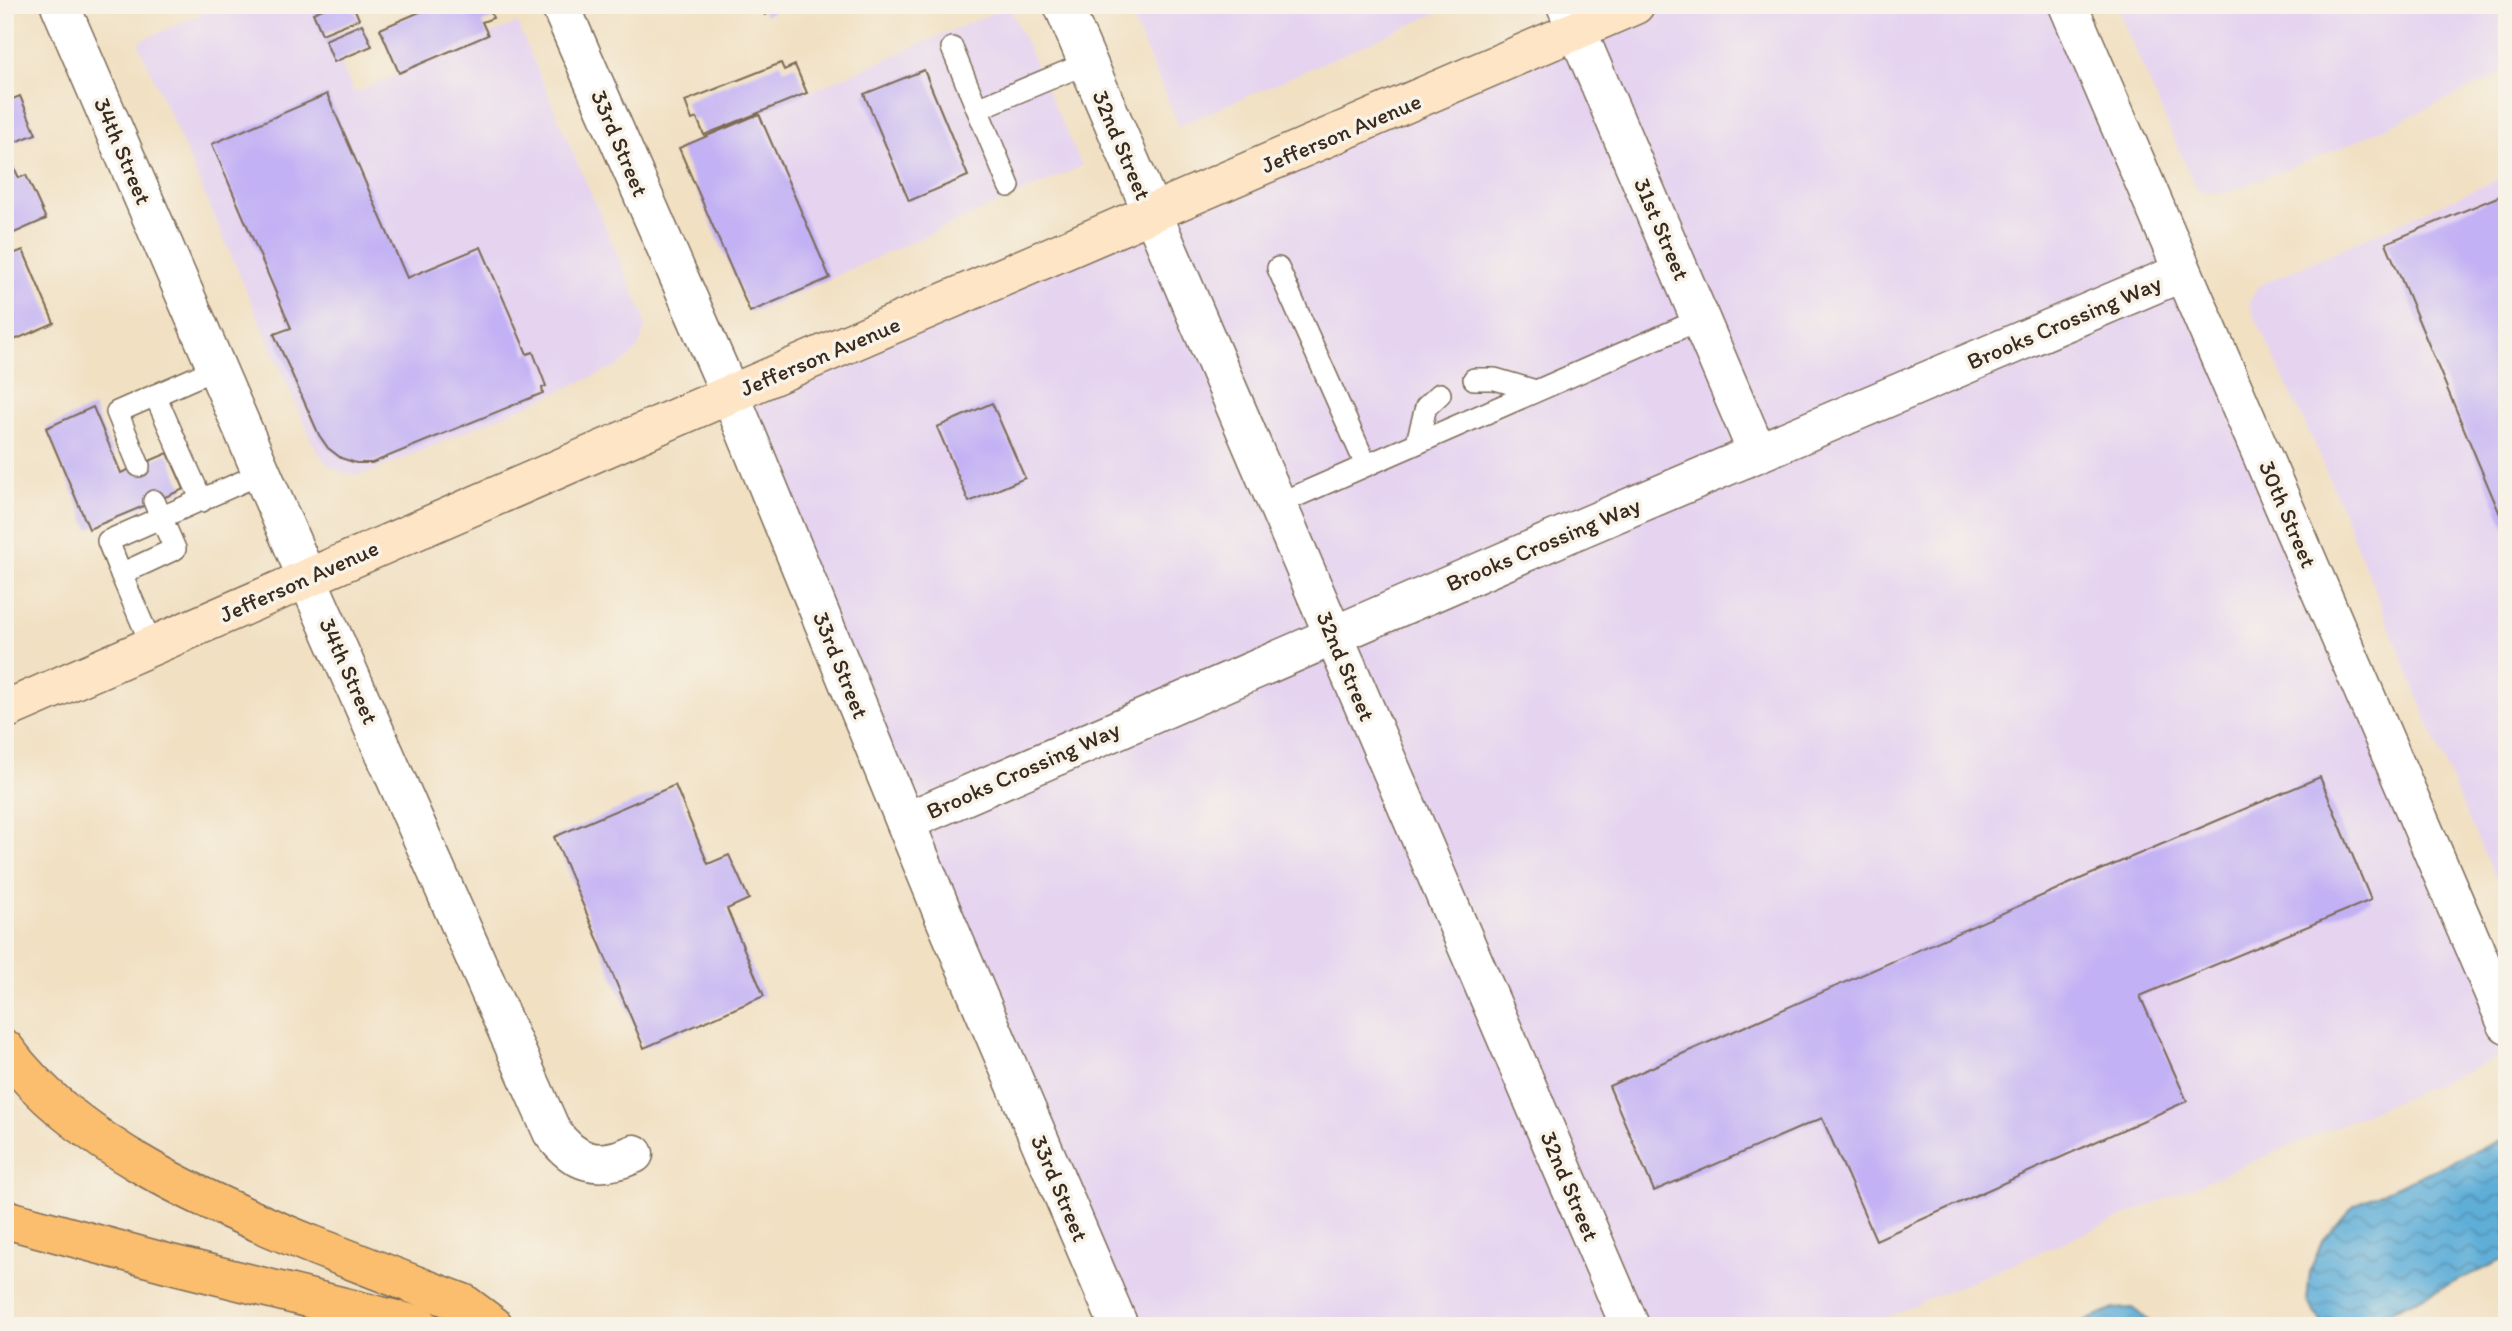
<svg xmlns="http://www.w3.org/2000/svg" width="2512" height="1331" font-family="Itim,sans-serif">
  <defs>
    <pattern id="water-waves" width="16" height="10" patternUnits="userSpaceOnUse" patternTransform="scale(1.75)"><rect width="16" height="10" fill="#5eaed8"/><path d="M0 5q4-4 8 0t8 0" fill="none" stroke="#4f8eaf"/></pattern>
  </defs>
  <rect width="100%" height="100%" fill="#f7f3e8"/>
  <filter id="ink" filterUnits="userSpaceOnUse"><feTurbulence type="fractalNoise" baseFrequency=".0143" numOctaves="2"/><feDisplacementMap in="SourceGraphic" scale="14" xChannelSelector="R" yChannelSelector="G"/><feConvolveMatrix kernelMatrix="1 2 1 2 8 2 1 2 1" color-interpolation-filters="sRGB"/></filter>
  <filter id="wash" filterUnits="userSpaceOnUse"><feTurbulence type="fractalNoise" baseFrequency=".00686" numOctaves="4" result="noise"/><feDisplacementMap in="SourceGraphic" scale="28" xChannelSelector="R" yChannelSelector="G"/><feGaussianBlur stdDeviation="1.57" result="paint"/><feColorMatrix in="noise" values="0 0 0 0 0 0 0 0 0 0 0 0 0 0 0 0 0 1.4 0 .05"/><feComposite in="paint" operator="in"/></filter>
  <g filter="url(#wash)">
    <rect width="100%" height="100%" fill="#f1e0c2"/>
    <path fill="#e5d3f0" d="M222,5H316L354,93L517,23L643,314L645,328L638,348L629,358L618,366L374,471L359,475L343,473L329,466L315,448L138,42Z
      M1126,5H1455L1179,126Z
      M1631,5H2067L2507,1025V1054L1866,1326H1122L730,394Z
      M2116,5H2507V72L2343,147L2226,193H2211L2199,191L2189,174Z
      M1009,6L1082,166L757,311L684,146Z
      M2507,175V904L2458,796L2324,465L2249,304L2258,286Z"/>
    <path fill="url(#water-waves)" stroke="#4c6c7b" stroke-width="2" d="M2507,1137V1258L2358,1326L2323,1324L2307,1301L2310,1272L2322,1241L2354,1205Z
      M2132,1308L2156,1326H2075L2114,1309Z"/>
    <g id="blocks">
      <path fill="#c2b1f4" d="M332,5H353L359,19L322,34L313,13Z
        M436,5H488L493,18L482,22L488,35L399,73L380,29Z
        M761,5H787L765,15Z
        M362,24L372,46L334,62L325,40Z
        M781,63L784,70L795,65L807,93L704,135L697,118L692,120L685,101Z
        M924,70L968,176L909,201L864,94Z
        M327,94L407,278L481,247L527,354L533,352L546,386L542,388L543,393L372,463H356L341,458L328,448L319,435L274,334L291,328L212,144Z
        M20,96L36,134L5,146V102Z
        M759,114L830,278L750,312L679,148Z
        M10,159L19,178L26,175L46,219L5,237V161Z
        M2507,193V531L2386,243Z
        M23,250L54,323L5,344V257Z
        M992,403L1025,478L969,502L937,427Z
        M93,407L121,473L168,453L184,489L89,529L46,428Z
        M2320,777L2371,900L2140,996L2187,1101L1876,1240L1822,1118L1654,1191L1609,1086L2087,876Z
        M675,785L708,864L729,855L749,899L727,909L764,996L644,1048L554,837Z"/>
    </g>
  </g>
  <g filter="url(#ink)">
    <use href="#blocks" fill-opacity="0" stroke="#7b6a57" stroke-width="2"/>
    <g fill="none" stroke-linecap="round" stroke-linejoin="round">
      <g stroke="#7b6a57" stroke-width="24">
        <path id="lane" d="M952,48L1009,186
          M977,109L1087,63
          M1278,268L1366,465
          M1474,379H1495L1536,391
          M155,395L202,501
          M1417,442L1426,407L1440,394
          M139,466L117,412L217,368
          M1276,505L1701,319
          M121,574L108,541L262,473
          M152,646L121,574L175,549L154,501"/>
      </g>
      <g stroke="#7b6a57" stroke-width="41">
        <path id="street" d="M60,5L307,578L552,1132C575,1164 598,1170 634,1154
          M560,5L730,394L945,919L1119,1326
          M1063,5L1630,1326
          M1566,5L1757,452
          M2068,5L2507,1024
          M905,822L1572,532L2183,272"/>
      </g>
      <g stroke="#7b6a57" stroke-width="41">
        <path id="secondary" d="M5,710L689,412L1635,5"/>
      </g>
      <g stroke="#7b6a57" stroke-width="41">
        <path id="primary" d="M5,1049C75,1145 208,1203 315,1246C364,1265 414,1285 463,1303L494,1326"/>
      </g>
      <g stroke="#7b6a57" stroke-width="41">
        <path id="highway" d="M5,1219L167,1263L420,1326"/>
      </g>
      <use href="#lane" stroke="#fff" stroke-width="21"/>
      <use href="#street" stroke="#fff" stroke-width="38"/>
      <use href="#secondary" stroke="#fde5c5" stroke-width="38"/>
      <use href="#primary" stroke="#fabe6e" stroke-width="38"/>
      <use href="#highway" stroke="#fabe6e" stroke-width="38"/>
    </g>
  </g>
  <g text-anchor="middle" stroke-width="7" stroke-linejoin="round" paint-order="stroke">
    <g font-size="23" fill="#3b2a1e" stroke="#f7f3e8">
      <text transform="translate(1341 133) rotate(-23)" y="8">Jefferson Avenue</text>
      <text transform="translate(620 143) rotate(67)" y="8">33rd Street</text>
      <text transform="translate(1122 145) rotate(67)" y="8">32nd Street</text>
      <text transform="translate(123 151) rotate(67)" y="8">34th Street</text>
      <text transform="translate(1662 229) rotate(67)" y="8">31st Street</text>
      <text transform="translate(2064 322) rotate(-23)" y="8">Brooks Crossing Way</text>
      <text transform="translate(820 356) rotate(-23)" y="8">Jefferson Avenue</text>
      <text transform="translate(2288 514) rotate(67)" y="8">30th Street</text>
      <text transform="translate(1543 544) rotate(-23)" y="8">Brooks Crossing Way</text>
      <text transform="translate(299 581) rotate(-24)" y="8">Jefferson Avenue</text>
      <text transform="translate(841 665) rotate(68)" y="8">33rd Street</text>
      <text transform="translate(1346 666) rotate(67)" y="8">32nd Street</text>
      <text transform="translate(349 671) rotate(66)" y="8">34th Street</text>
      <text transform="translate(1023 770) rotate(-24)" y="8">Brooks Crossing Way</text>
      <text transform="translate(1570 1186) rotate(67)" y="8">32nd Street</text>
      <text transform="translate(1060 1188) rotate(67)" y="8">33rd Street</text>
    </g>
  </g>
  <rect width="2512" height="1331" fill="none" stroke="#f7f3e8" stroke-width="28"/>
</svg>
